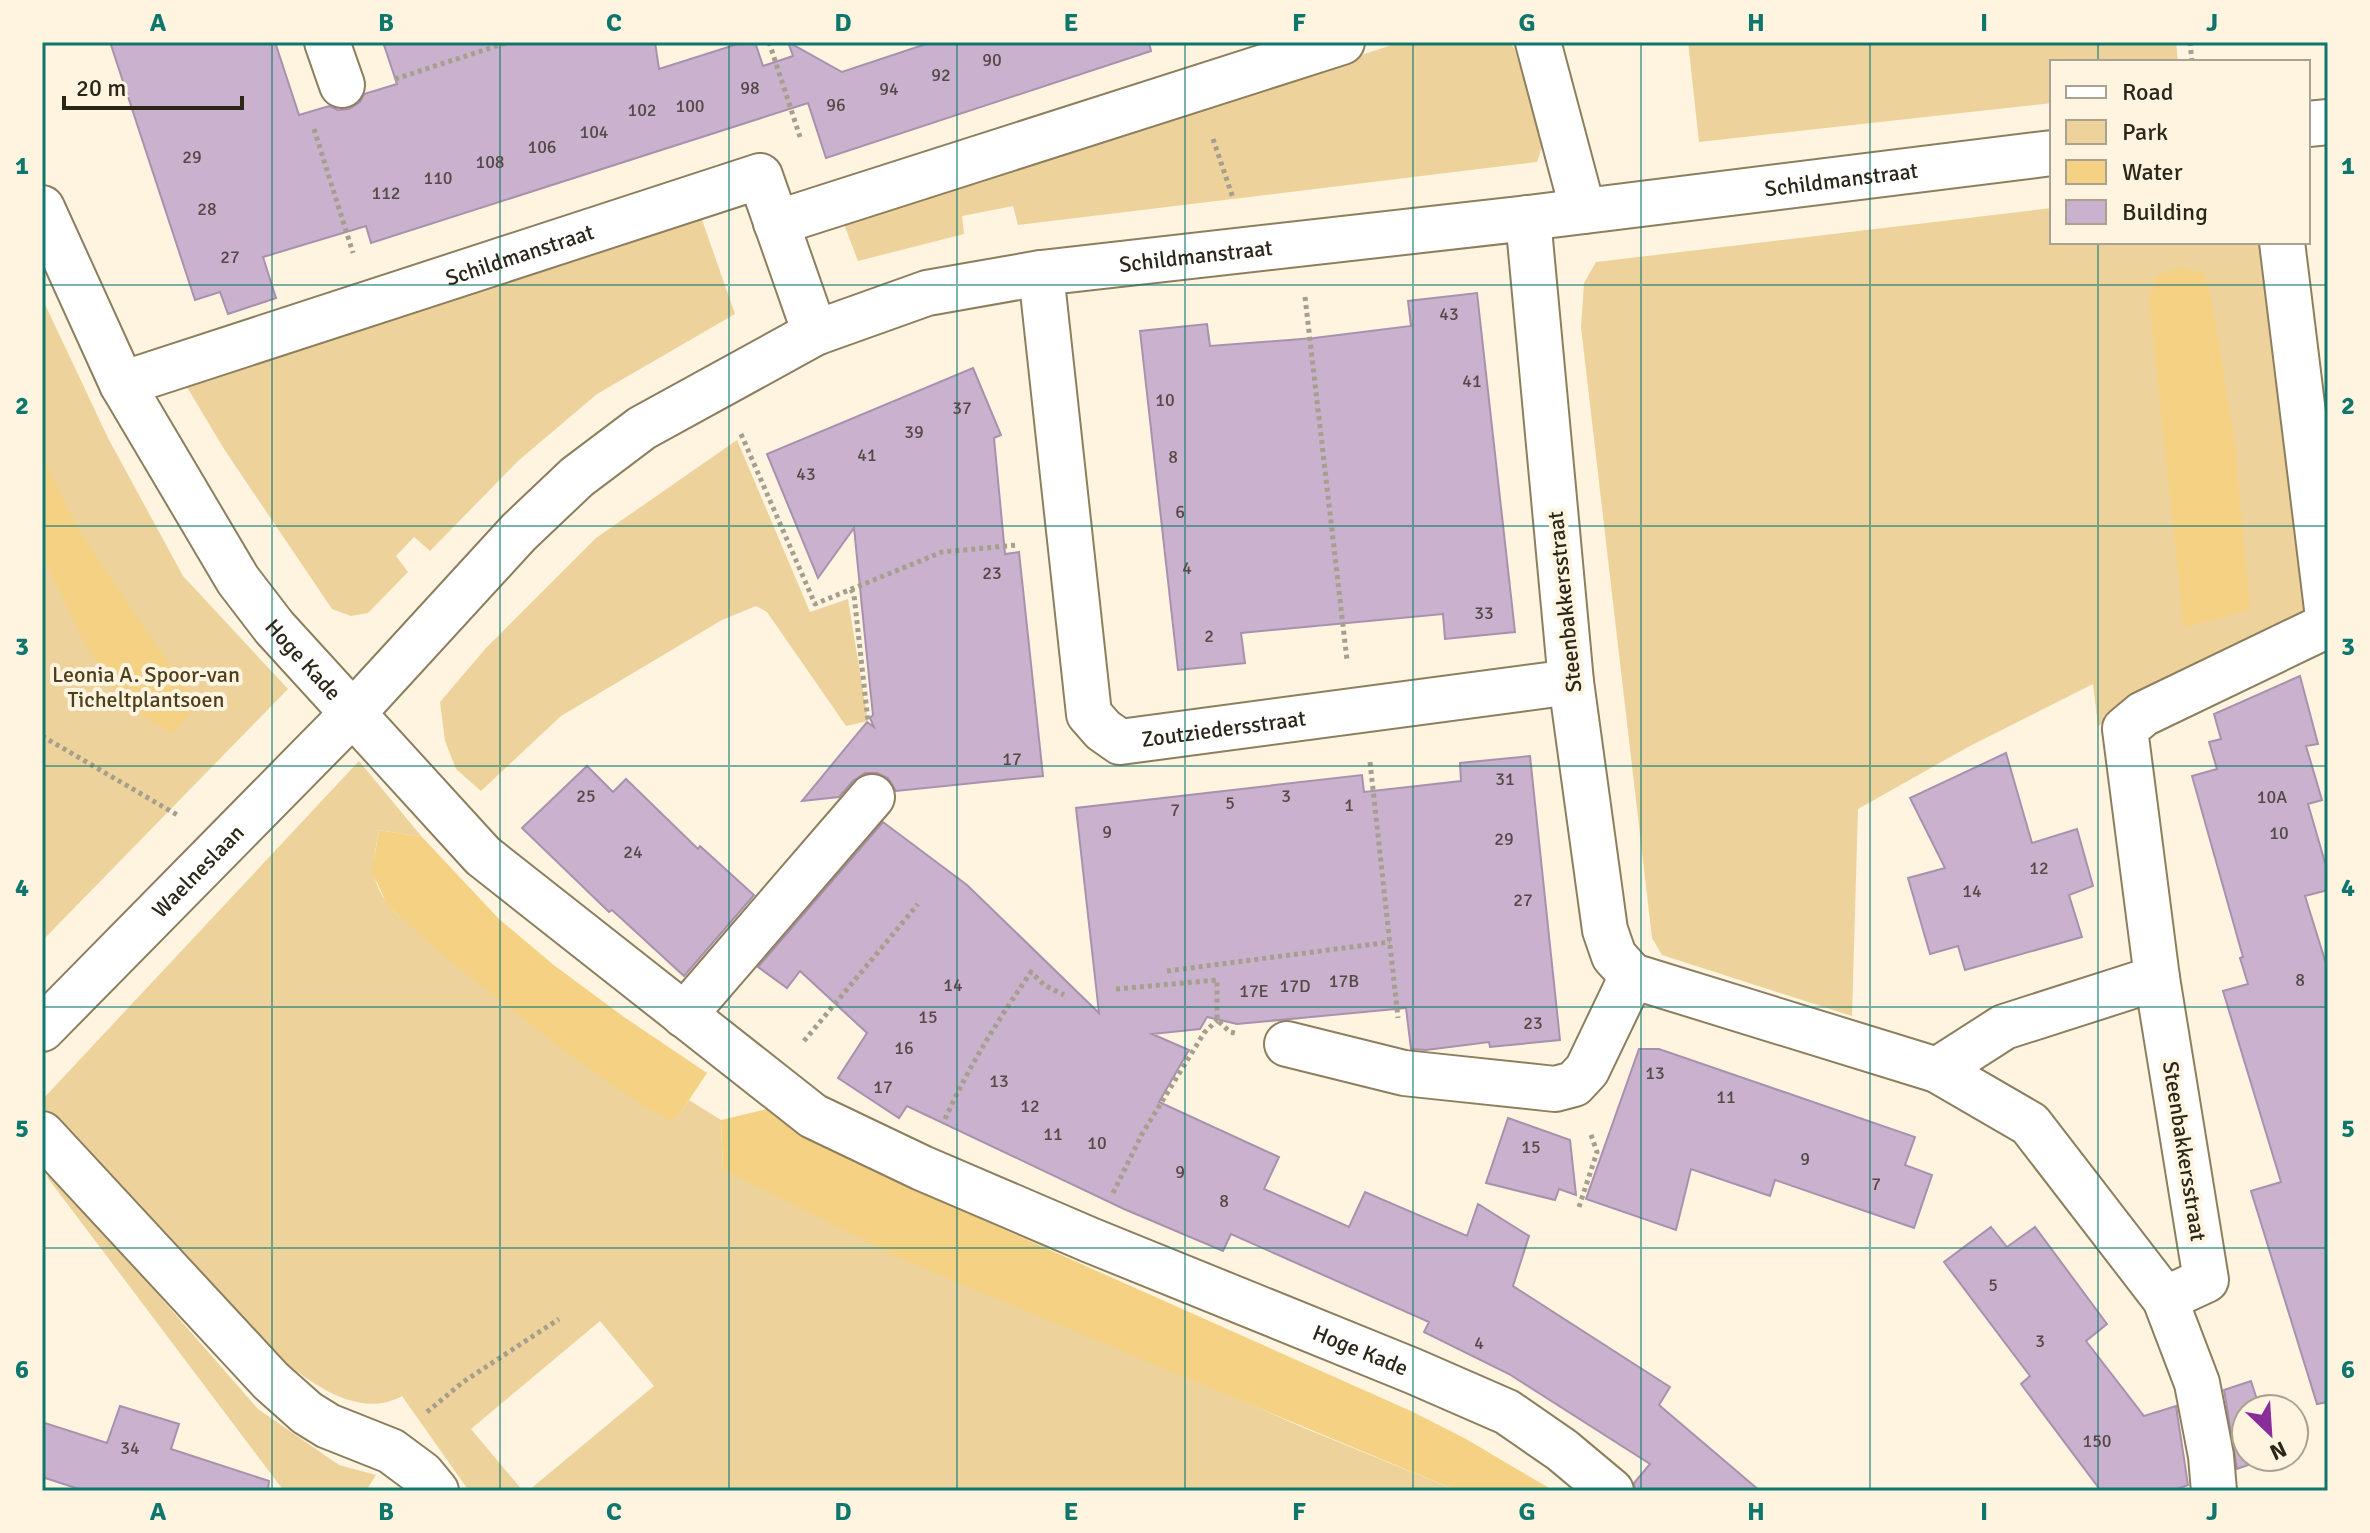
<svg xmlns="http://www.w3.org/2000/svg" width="2370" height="1533" font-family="Signika,sans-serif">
  <rect width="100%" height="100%" fill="#fef4e0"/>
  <path fill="#edd39b" d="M1401,42H1509L1514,48L1544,141L1537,162L1018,225L1013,206L962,216L964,234L858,261L844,224Z
    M1688,42H2176L2178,62H2052V103L1699,142Z
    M2052,208V242H2268L2317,619L2098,726L2093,684L1968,747L1858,809L1852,1016L1662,955L1652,938L1581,327L1584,283L1596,262Z
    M700,214L735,314L597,394L518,461L430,551L414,537L396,556L408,572L368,613L351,616L332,609L224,449L185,384Z
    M42,298L108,438L183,576L288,689L42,941Z
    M737,440L810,612L848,599L868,721L846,726L767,612L756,606L722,620L561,716L481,791L456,769L445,741L440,702L486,648L596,538Z
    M359,761L422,837L379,830C372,870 368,884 399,916L679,1115L689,1100L721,1120L723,1170L1304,1428L1458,1491H528L654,1386L600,1321L471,1429L523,1491H469L402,1396C376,1411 346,1402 322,1388C266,1357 226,1298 184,1252C139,1203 89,1157 42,1110V1100Z
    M51,1172L258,1409L339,1465L376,1475L366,1491H284L47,1177Z"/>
  <path fill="#f5d183" d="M2181,267L2203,273L2211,296L2235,446L2250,609L2184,628L2149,298L2157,275Z
    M42,455L76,526L197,705L172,734L125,704L87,648L42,555Z
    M379,830L422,837L499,919L555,966L624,1017L707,1073L679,1115L669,1120L640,1104L574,1058L449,960L399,916L387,904L372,872Z
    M767,1109L902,1184L1413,1412L1466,1439L1554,1491H1458L911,1263L723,1170L721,1120Z"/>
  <path fill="#cab1ce" stroke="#a991ae" stroke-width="2" d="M110,42H275L299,115L329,106L338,110L349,109L360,102L364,94L397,84L383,42H655L659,69L744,42H755L763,66L793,56L788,42L842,72L932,42H1149L1151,51L826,158L808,103L371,243L366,226L263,257L276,298L228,314L220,292L195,300Z
    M1477,293L1515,632L1445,639L1443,614L1241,633L1245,663L1178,670L1140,331L1207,324L1210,346L1314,338L1411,326L1408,301Z
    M973,368L1001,435L994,438L1005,554L1019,552L1043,776L896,791L888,778L877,773H865L853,781L839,797L802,801L867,722L874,727L870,718L873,715L870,687L854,528L818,578L767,454Z
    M2300,676L2318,744L2306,746L2322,800L2308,804L2328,873V890L2305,896L2328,970V1402L2317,1404L2251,1191L2281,1182L2223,991L2248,984L2240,958L2243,957L2192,776L2217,769L2209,742L2221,739L2214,714Z
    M2006,753L2032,843L2077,829L2093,886L2069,895L2082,937L1965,970L1958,946L1930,954L1908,878L1945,868L1910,798Z
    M1530,756L1560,1040L1490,1047L1489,1042L1426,1050L1411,1049L1406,1008L1237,1024L1207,1017L1200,1029L1152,1034L1189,1050L1159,1102L1279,1157L1264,1189L1349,1227L1365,1192L1467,1236L1478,1204L1529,1236L1513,1286L1670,1387L1659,1405L1760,1491H1635L1634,1483L1650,1464L1509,1374L1424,1332L1429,1322L1231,1234L1223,1251L1124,1209L907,1106L899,1118L838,1078L867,1033L800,971L787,988L758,967L883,822L967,885L1099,1013L1076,808L1362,775L1364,792L1461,781L1460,763Z
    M587,766L613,792L626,779L698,849L700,846L754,895L684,976L612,910L609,912L522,828Z
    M1639,1049H1659L1915,1137L1905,1165L1932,1175L1914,1228L1775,1180L1770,1196L1691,1169L1676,1230L1586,1199Z
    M1508,1118L1570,1140L1576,1195L1559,1189L1555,1200L1486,1183Z
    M1991,1227L2007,1247L2035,1227L2107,1324L2086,1341L2144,1416L2176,1406L2188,1485L2171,1491H2101L2021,1384L2030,1376L1944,1262Z
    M2251,1381L2260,1409H2246V1457H2271L2237,1469L2224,1390Z
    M120,1406L179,1424L171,1449L269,1481L268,1491H85L42,1477V1422L107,1443Z"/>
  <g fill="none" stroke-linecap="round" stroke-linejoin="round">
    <g stroke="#8d7e5e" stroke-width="48">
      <g id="minor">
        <path d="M327,42L342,85"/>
        <path d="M1538,42L1583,211"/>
        <path d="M2308,124L2328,122"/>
        <path id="s1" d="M42,208L122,384L238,580L274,627L483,856L813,1116L922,1168L1090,1240L1413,1371L1507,1412L1562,1450L1611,1491"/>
        <path d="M776,223L1342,42"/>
        <path d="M2282,242L2328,617"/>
        <path id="s2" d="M1041,273L1089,714L1103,730L1120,742L1571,682"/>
        <path id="s3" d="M122,384L760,176L815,333"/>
        <path d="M1632,976L1937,1070L2030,1124L2165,1299L2197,1383L2211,1456L2214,1491"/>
        <path d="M684,1015L872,797"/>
        <path id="s4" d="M42,1029L353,713L519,532L577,477L642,428L815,333L927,293L1041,273L1528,218L2052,153"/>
        <path d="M1287,1044L1404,1073L1555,1089L1574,1084L1587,1070L1632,976L1614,956L1605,930L1571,682L1528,218"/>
        <path d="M1937,1070L2004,1027L2157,978"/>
        <path d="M42,1134L271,1381L307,1413L328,1426L391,1451L422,1474L436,1491"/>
        <path d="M2165,1299L2206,1280L2157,978L2125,729L2143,714L2328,625"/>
      </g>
    </g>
    <path stroke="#a79f8d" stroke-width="5" stroke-dasharray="4 4" stroke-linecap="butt" d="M769,42L801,140
      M2190,42L2192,62
      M395,79L509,42
      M314,129L353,253
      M1213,139L1233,198
      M1305,297L1347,660
      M741,434L815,604L942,552L1017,545
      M851,589L854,595L868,721
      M42,736L179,816
      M1370,762L1398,1018
      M1167,971L1390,942
      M1116,989L1217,980V1020L1230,1032L1235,1033
      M804,1041L918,904
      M945,1119C969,1066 998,1020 1031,972L1044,985L1064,995
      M1113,1193L1142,1134L1204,1033L1217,1020
      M1579,1207L1597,1152L1590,1132
      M427,1412L463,1382L559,1319"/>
    <use href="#minor" stroke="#fff" stroke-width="44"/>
  </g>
  <path fill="none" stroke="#0f766e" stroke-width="2" stroke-opacity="0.55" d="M272,42V1491M500,42V1491M729,42V1491M957,42V1491M1185,42V1491M1413,42V1491M1641,42V1491M1870,42V1491M2098,42V62M2098,242V1491M42,285H2328M42,526H2328M42,766H2328M42,1007H2328M42,1248H2328"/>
  <g text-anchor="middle" stroke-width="8" stroke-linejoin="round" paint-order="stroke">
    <g font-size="18" fill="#544946">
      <text x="992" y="66">90</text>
      <text x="941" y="81">92</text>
      <text x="750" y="94">98</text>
      <text x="889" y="95">94</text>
      <text x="836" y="111">96</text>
      <text x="690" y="112">100</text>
      <text x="642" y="116">102</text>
      <text x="594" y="138">104</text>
      <text x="542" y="153">106</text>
      <text x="192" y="163">29</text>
      <text x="490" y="168">108</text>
      <text x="438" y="184">110</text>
      <text x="386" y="199">112</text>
      <text x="207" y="215">28</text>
      <text x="230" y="263">27</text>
      <text x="1449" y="320">43</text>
      <text x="1472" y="387">41</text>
      <text x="1165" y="406">10</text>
      <text x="962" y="414">37</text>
      <text x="914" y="438">39</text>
      <text x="867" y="461">41</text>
      <text x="1173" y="463">8</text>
      <text x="806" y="480">43</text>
      <text x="1180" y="518">6</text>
      <text x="1187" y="574">4</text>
      <text x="992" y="579">23</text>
      <text x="1484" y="619">33</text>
      <text x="1209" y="642">2</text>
      <text x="1012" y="765">17</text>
      <text x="1505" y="785">31</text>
      <text x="586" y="802">25</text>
      <text x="1286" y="802">3</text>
      <text x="2272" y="803">10A</text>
      <text x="1230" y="809">5</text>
      <text x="1349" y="811">1</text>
      <text x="1175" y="816">7</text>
      <text x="1107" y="838">9</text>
      <text x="2279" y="839">10</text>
      <text x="1504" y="845">29</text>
      <text x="633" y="858">24</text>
      <text x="2039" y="874">12</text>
      <text x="1972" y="897">14</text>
      <text x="1523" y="906">27</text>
      <text x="2300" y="986">8</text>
      <text x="1344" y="987">17B</text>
      <text x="953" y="991">14</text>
      <text x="1295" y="992">17D</text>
      <text x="1254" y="997">17E</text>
      <text x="928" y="1023">15</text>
      <text x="1533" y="1029">23</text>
      <text x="904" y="1054">16</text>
      <text x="1655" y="1079">13</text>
      <text x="999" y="1087">13</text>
      <text x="883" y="1093">17</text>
      <text x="1726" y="1103">11</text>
      <text x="1030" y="1112">12</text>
      <text x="1053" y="1140">11</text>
      <text x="1097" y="1149">10</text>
      <text x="1531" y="1153">15</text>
      <text x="1805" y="1165">9</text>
      <text x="1180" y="1178">9</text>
      <text x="1876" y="1190">7</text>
      <text x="1224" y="1207">8</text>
      <text x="1993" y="1291">5</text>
      <text x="2040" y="1347">3</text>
      <text x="1479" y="1349">4</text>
      <text x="2097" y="1447">150</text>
      <text x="130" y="1454">34</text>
    </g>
    <g font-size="22" fill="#2c2619" stroke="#fef4e0">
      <text dy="8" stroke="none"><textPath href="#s4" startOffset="2088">Schildmanstraat</textPath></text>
      <text dy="8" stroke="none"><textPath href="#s3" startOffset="418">Schildmanstraat</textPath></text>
      <text dy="8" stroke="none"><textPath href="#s4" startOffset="1438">Schildmanstraat</textPath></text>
      <text transform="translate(1564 602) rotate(-96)" y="8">Steenbakkersstraat</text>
      <text dy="8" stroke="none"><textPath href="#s1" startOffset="524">Hoge Kade</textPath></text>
      <text dy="8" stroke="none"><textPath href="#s2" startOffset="590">Zoutziedersstraat</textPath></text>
      <text dy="8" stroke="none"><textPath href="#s4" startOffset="222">Waelneslaan</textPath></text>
      <text transform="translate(2185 1151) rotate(81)" y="8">Steenbakkersstraat</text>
      <text dy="8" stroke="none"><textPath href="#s1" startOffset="1806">Hoge Kade</textPath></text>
    </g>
    <g font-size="22" fill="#4d3e1c" stroke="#fef4e0">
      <text x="146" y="682">Leonia A. Spoor-van<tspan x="146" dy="25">Ticheltplantsoen</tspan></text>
    </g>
  </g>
  <rect width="2370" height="1533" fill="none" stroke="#fef4e0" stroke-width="88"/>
  <rect x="2050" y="60" width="260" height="184" fill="#fef4e0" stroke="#aaa290" stroke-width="2"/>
  <rect x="2066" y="86" width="40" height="12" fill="#ffffff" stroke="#aaa290" stroke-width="2"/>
  <text x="2122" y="100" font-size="24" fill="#2c2619">Road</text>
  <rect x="2066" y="120" width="40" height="24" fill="#edd39b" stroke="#aaa290" stroke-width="2"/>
  <text x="2122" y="140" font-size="24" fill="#2c2619">Park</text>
  <rect x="2066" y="160" width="40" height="24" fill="#f5d183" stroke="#aaa290" stroke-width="2"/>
  <text x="2122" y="180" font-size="24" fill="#2c2619">Water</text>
  <rect x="2066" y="200" width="40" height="24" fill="#cab1ce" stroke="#aaa290" stroke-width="2"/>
  <text x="2122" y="220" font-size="24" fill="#2c2619">Building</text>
  <g transform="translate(2270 1433) rotate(155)"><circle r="38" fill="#fef4e0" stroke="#aaa290" stroke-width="2"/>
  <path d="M0-6L14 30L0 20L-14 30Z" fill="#882d99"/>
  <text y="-12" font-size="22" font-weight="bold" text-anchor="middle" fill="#2c2619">N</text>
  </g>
  <path d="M64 96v12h178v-12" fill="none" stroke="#2c2619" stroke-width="4"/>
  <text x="76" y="96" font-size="24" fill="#2c2619" stroke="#fef4e0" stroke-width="6" paint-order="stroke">20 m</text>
  <rect x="44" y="44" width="2282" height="1445" fill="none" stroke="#0f766e" stroke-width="3"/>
  <g font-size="26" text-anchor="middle" font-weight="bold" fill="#0f766e">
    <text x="158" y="31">A</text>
    <text x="386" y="31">B</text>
    <text x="614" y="31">C</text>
    <text x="843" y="31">D</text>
    <text x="1071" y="31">E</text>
    <text x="1299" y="31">F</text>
    <text x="1527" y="31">G</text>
    <text x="1756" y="31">H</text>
    <text x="1984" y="31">I</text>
    <text x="2212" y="31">J</text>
    <text x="22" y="174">1</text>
    <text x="2348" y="174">1</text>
    <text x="22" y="414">2</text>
    <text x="2348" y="414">2</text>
    <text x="22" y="655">3</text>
    <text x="2348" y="655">3</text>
    <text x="22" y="896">4</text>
    <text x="2348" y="896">4</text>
    <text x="22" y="1137">5</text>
    <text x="2348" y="1137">5</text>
    <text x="22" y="1378">6</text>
    <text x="2348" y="1378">6</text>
    <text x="158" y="1520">A</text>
    <text x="386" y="1520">B</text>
    <text x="614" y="1520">C</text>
    <text x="843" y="1520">D</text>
    <text x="1071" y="1520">E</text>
    <text x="1299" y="1520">F</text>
    <text x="1527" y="1520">G</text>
    <text x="1756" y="1520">H</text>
    <text x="1984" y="1520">I</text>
    <text x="2212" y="1520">J</text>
  </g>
</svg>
